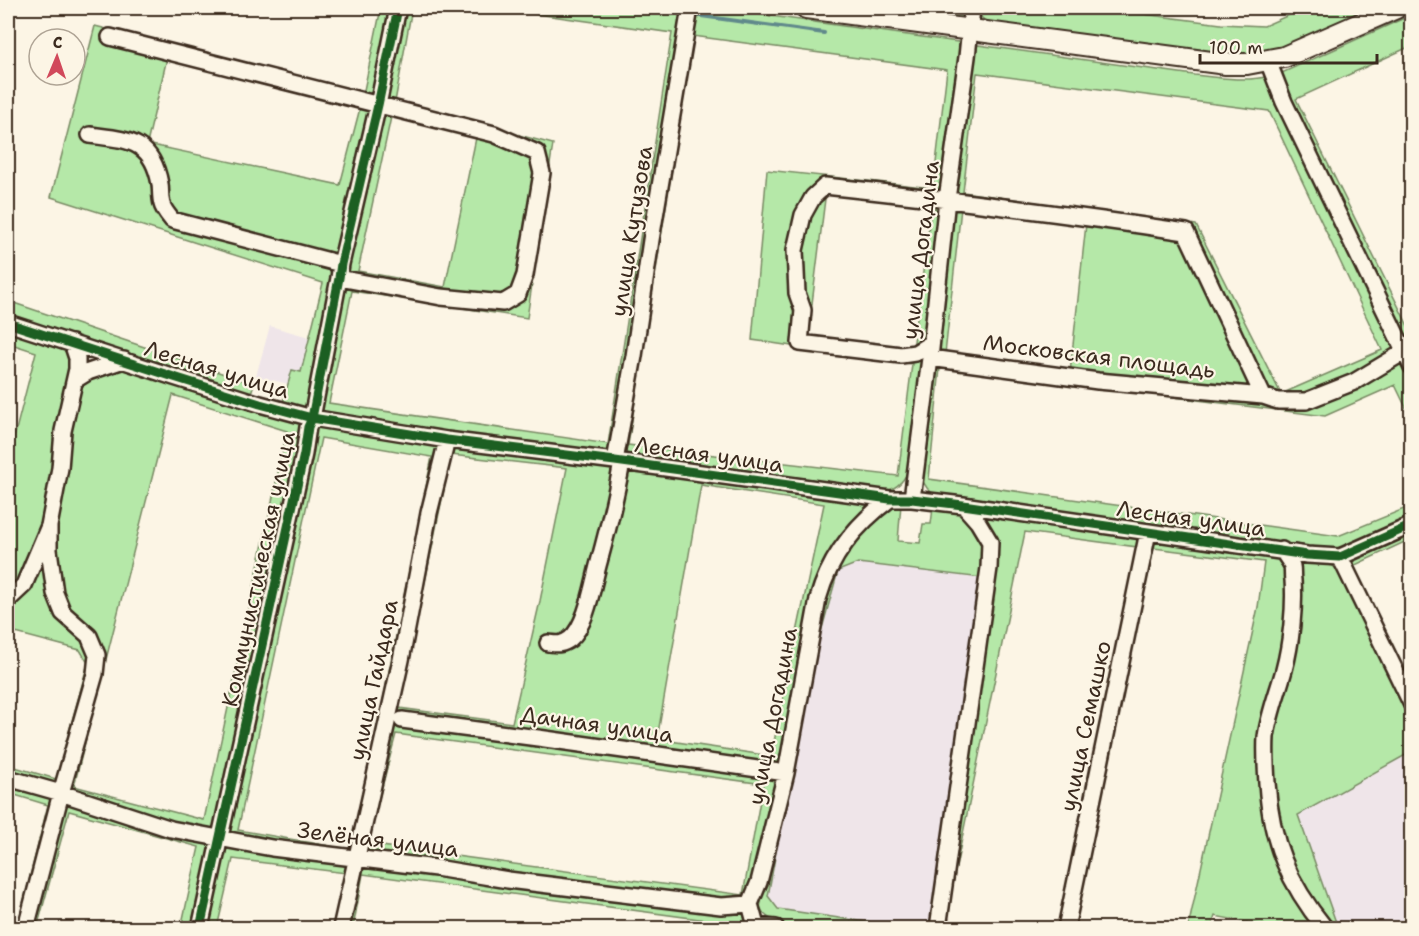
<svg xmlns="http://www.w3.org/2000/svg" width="1419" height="936" font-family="'Shantell Sans',sans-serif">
  <rect width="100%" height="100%" fill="#fcf5e5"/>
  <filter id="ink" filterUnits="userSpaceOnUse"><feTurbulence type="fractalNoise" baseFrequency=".0167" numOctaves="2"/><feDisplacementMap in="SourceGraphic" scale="12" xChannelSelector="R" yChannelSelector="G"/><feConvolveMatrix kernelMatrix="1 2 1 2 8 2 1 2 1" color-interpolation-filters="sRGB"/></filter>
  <g filter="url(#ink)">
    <path fill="#efe5e9" d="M270,326L309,337L301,373L292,370L288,384L256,376Z
      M858,563L982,578L934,920L921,928H907L778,909L768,896L784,810L820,636L838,571Z
      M1411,752V928H1338L1298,815Z"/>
    <path fill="#b5e8a8" stroke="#788963" stroke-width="1.5" fill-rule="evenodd" d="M381,8H393L374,99L363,95Z
      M405,8H412L395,102L553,144L527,318L352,291L329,403L608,444L672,33L494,8H682L685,12L631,350L609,455L449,434L329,416L323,411L320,407L344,285ZM391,117L440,127L476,138L445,287L358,271Z
      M696,8H714L958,42L962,50L910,466C905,480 899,487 885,492L623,456ZM693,36L947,70L933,188L767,170L752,340L912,364L898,476L628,445ZM826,191L932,203L913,349L808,336Z
      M860,8H966L965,12L959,22Z
      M978,8H1096L1221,24L1264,26L1305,8H1382L1305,43L1248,58L990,26L980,16Z
      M1411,15V46L1296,99L1411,332V359L1277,75Z
      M95,26L170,45L147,144L340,185L360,108L370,111L335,256L334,278L309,406L303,409L282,405L292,370L301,372L323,283L51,197Z
      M978,45L1194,75C1220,78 1246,82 1271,76L1398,350L1352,380L1304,398L1265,393L1188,229L954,196L972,50ZM977,73L1269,111L1382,350L1281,394L1196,225L963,192Z
      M953,203L1057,216L1183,235L1258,393L1099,379L936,356ZM961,208L1086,224L1070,373L945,354Z
      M8,301L254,384L250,396L8,317Z
      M8,328L66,346L72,361L43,533L22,582L8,596V461L36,352L8,343Z
      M1402,357L1411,377V418L1395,385L1325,416L940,368L929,479L1338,536L1411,506V519L1337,550L1322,551L934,495L927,488L922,480L935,362L1306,403Z
      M122,365L299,420L302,425L300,452L215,829L207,831L166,822L70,791L68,784L96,635L90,626L76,618L64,603L53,536L68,425L80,382ZM173,395L287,431L204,820L74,786Z
      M315,425L436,444L440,450L354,853L232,835L228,831ZM321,438L432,457L353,850L238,830Z
      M458,446L615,467L574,641L627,469L867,501L869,508C862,514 854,520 848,527C833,543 824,564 815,584L781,759L776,764L394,715L432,513L451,449ZM451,455L567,468L540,601L512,723L399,708ZM701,485L824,504L771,756L657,739Z
      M901,504L898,541L920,543L923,524H931L933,508L959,511L966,515L983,542L982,578L858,563L838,571L820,636L816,637L823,601L832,576L862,530L887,508Z
      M978,514L1131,535L1138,540L1142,547L1063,928H1058L1128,598L1137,547L1025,532L945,921L997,928H942L994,568Z
      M1411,531V539L1351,567L1348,559Z
      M1157,540L1281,557L1286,567L1290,595L1264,799L1320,928H1278L1215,916L1211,928H1188L1258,607L1264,562L1154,548L1080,882L1150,544Z
      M45,543L48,578L83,636L93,660L56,788L8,774V765L56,779L88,663L80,650L8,631V604Z
      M1309,561C1333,563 1334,564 1348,583L1411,713V752L1298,815L1338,928H1331L1318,912L1292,864L1280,834L1274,802L1270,740L1298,569L1302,563Z
      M390,724L772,776L774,785L754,879L744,899L721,901L512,876L438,863L366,852L363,846ZM396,734L763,784L743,895L367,844Z
      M8,782L53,795L22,928H17L48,805L8,793Z
      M63,800L214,843L196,928H181L199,847L69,811L37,928H30Z
      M222,844L345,861L351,866L346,873L233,859L217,928H205Z
      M777,846L768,896L778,909L907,928H811L777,924L764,914L760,907L772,849Z
      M361,865L745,911L749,917L747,928H736V924L363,874L353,928H345Z"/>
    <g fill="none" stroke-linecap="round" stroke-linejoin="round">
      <path stroke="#60898b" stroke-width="4" d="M637,8L686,14
        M694,15L824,33"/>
      <g stroke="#3b2a1e" stroke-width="20">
        <path id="minor" d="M110,37L494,134L537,153L542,173L525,275L518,294L503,303L441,297L339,278
          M1268,61L1284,102L1412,367
          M90,135C127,140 152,139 160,184C161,191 160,197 162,204C163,209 168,215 172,220L341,264
          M8,323L174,377L260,404L312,418L447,440L615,461L890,499H912L963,505L1307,555L1340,557L1412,525
          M931,343L915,353L901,355L800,343L803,310L797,293L795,250L803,215L813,197L825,186C946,199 1066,214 1186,232L1263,396
          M930,358L1098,381L1263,396L1278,401H1306L1354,382L1404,352
          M75,380L88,372L124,360
          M615,461L634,356L651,240L690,8
          M912,499L930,358L947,199L967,57L972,8
          M1282,550C1285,555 1290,561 1292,566C1293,570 1292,575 1293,580C1295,607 1291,644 1284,670C1278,692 1269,714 1266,737C1265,752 1266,767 1267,783C1271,841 1288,883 1325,928
          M1340,557L1412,705
          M8,600L24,585L49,526L60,468L63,431L77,369V358L72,343
          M548,643C557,644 562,645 570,639C587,625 593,583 599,562C608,529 616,496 622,462
          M402,720L538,738L786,773
          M8,778L61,793L171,829L272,848L436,868L508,880L721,906L750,904
          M756,926L776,928
          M26,928L61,793L95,674L97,655L89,636L63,613L55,593L49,550V526
          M200,928L304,454L308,427L312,418L339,278L341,264L378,105L398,8
          M341,928L401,660L429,513L447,440
          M755,928L756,926L750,904L759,882L786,773L818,599C830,556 855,525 890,499
          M938,928L989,568L990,542L978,522L963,505
          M1066,928L1148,532"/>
      </g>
      <g stroke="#3b2a1e" stroke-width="24">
        <path id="secondary" d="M806,8L1226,64H1247L1284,57L1396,8"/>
      </g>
      <use href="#minor" stroke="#fcf5e5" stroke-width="15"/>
      <use href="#secondary" stroke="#fcf5e5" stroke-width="20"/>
      <g stroke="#fcf5e5" stroke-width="13">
        <path id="cycleway" d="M8,323L174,377L260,404L312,418L447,440L615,461L890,499H912L963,505L1307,555L1340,557L1412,525
          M200,928L304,454L308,427L312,418L339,278L341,264L378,105L398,8"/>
      </g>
      <use href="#cycleway" stroke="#1b5e20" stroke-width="9"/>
    </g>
  </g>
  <g text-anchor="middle" stroke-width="4.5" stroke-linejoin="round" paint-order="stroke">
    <g font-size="22" fill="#3b2a1e" stroke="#fcf5e5">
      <text transform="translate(631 231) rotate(-81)" y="8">улица Кутузова</text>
      <text transform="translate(920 250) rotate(-83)" y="8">улица Догадина</text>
      <text transform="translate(1099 356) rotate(7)" y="8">Московская площадь</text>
      <text transform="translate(217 369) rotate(17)" y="8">Лесная улица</text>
      <text transform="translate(709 454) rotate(8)" y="8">Лесная улица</text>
      <text transform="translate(1191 518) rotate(8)" y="8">Лесная улица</text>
      <text transform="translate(258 569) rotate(-78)" y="8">Коммунистическая улица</text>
      <text transform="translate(373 680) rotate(-78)" y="8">улица Гайдара</text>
      <text transform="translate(772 716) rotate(-79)" y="8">улица Догадина</text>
      <text transform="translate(597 724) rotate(8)" y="8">Дачная улица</text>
      <text transform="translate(1085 726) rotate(-78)" y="8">улица Семашко</text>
      <text transform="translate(378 839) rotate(7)" y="8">Зелёная улица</text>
    </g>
  </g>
  <rect width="1419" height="936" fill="none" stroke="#fcf5e5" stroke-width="30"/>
  <rect x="15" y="15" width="1389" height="906" fill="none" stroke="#3b2a1e" stroke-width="2" filter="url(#ink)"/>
  <g transform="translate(57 57) rotate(2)"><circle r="28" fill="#fcf5e5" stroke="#afa495" stroke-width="1.5"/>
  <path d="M0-4.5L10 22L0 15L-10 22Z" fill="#d1495b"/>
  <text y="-9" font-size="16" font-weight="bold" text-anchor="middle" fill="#3b2a1e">С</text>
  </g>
  <path d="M1200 54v9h177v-9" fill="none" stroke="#3b2a1e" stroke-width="3"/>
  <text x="1209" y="54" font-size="18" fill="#3b2a1e" stroke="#fcf5e5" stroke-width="4.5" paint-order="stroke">100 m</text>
</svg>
